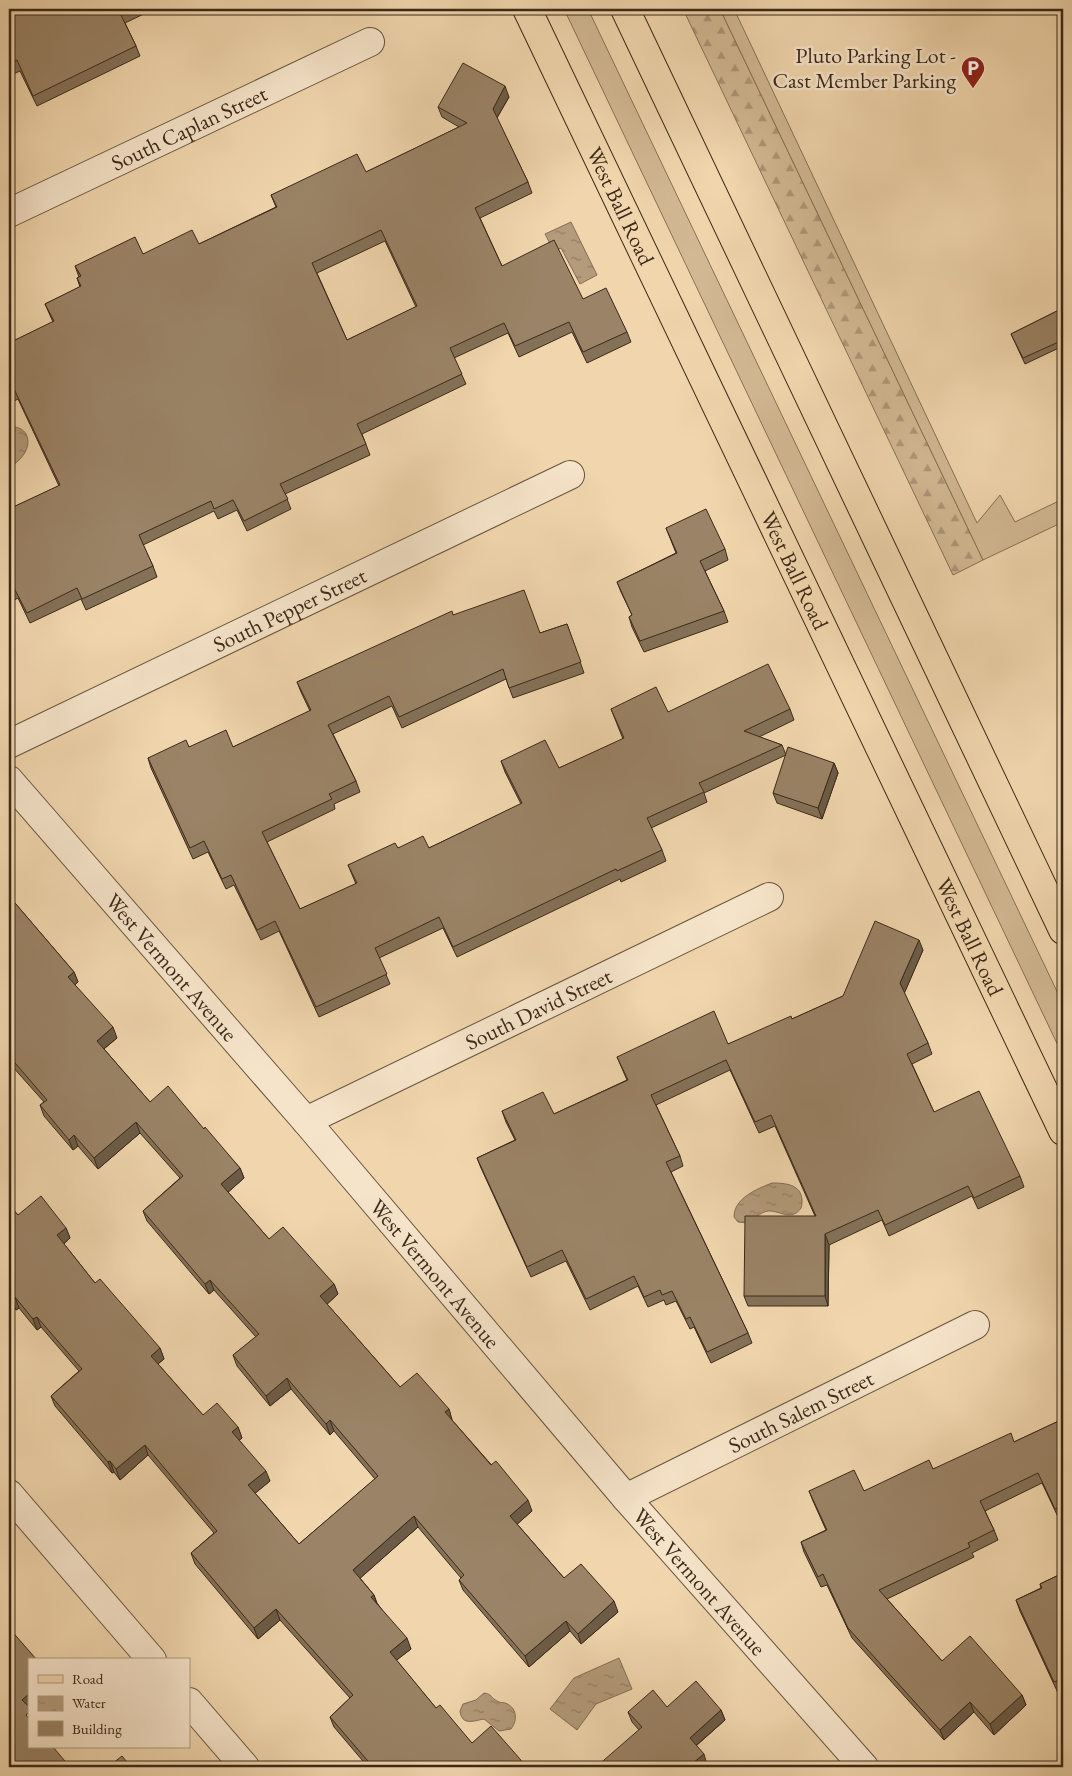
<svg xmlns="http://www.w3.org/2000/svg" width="1072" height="1776" font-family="'EB Garamond',serif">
  <defs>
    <pattern id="forest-firs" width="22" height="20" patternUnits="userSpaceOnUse" patternTransform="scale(1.25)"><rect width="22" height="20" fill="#d2b994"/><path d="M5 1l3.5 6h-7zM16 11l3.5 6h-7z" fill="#ac9678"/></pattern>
    <pattern id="water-ripples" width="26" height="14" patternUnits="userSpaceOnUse" patternTransform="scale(1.25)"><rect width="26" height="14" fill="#b39b7b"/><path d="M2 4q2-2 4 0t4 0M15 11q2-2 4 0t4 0" fill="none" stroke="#937e64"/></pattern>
  </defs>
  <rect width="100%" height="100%" fill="#f1d6ad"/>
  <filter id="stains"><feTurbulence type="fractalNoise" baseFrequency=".004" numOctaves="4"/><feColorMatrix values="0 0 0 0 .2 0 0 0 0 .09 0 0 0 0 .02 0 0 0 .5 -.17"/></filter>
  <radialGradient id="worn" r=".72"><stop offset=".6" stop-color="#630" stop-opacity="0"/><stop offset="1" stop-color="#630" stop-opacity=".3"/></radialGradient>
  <path fill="url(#forest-firs)" stroke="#867157" d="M683,9H720L983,560L953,575Z"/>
  <path fill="#d2b994" stroke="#867157" d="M564,9H588L1063,1004V1056Z
    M720,9H734L977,523L1000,495L1015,522L1063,499V522L983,560Z"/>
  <path fill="url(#water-ripples)" stroke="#836d54" d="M571,222L597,275L580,284L561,248L554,251L545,234Z
    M9,427C26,425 33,440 24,454C20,460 15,464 9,468Z
    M772,1183C785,1183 801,1184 802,1200C802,1204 802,1205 801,1208C792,1222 779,1210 768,1211C760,1212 754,1220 747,1223L738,1222L734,1217C734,1198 757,1189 772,1183Z
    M619,1658L632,1689L596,1704L577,1730L550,1709L574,1678Z
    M484,1693C492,1694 491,1698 497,1701C500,1703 501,1702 505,1703C517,1707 518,1720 511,1729L499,1731L484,1719C473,1721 462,1726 460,1711L463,1704L476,1700Z"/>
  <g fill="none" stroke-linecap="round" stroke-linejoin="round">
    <g stroke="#68543f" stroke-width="30">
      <g id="minor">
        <path id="s1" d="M9,213L370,42"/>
        <path id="s2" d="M9,744L570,475"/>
        <path id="s3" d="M9,780L306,1121L626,1498L864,1767"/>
        <path id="s4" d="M306,1121L769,897"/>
        <path d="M9,1494L152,1660"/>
        <path id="s5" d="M626,1498L975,1325"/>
        <path d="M189,1702L245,1767"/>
      </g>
    </g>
    <g stroke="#3b291a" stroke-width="30">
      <g id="major">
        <path id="s6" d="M527,9L1063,1131"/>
        <path d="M625,9L1063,930"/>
      </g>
    </g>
    <use href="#minor" stroke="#f6e4ca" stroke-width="28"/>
    <use href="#major" stroke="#f1d6ad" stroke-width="28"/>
  </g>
  <path fill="#847158" stroke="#3b291a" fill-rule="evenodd" d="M9,9H154L125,23L136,46L140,56L37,106L20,71L9,76Z
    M192,9H199L194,11Z
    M509,97L497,118L528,182L532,193L480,218L502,266L583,299L627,332L631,342L587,363L572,332L519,357L508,333L454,358L466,384L362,434L370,455L285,494L291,509L247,531L237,510L218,519L214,511L143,545L153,566L157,577L86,610L81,599L30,623L18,598L9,603V509L59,486L18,399L9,404V343L53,322L45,304L80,287L77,278L79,277L75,266L199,244L276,207L271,195L366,172L459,127L442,117L438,107ZM385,241L416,307L347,340L317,273Z
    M1063,308V346L1025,364L1011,334Z
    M666,528L725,549L728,560L705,571L724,611L728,622L644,652L632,627L629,617L632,615L621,592L617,582L676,553Z
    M453,615L540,633L567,624L584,673L513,698L506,679L402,728L392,706L333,734L356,781L360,792L334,804L335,809L267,842L300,909L356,884L348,865L398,848H429L521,804L505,772L501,761L559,768L623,739L611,709L668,712L790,709L794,720L759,737L782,745L786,755L704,793L707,802L651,828L662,850L666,861L621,882L620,879L457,957L443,928L379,958L390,984L319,1017L279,931L261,940L234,885L226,889L208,852L193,859L151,768L148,758L189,747H233L310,711L301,692L297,682Z
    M834,763L838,773L822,819L777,803L773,793Z
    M9,896L74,972L78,982L75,985L117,1038L104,1049L150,1102L204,1129L240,1168L244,1178L228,1192L269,1239L334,1284L338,1294L327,1304L400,1387L449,1409L452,1420L532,1511L517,1524L564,1578L618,1612L581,1644L570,1631L529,1667L463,1590L459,1580L461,1578L418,1527L360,1578L374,1595L377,1603L411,1649L396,1660L436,1708L472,1743L527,1767H368L334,1727L330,1717L350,1698L280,1620L258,1639L195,1564L191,1553L214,1533L148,1455L120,1480L114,1472L112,1473L55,1406L51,1396L79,1371L41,1327L37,1330L19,1308L16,1310L9,1302V1205L18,1215L66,1228L70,1238L64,1244L95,1283L160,1348L164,1359L158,1364L203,1415L238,1427L242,1438L239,1440L270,1481L255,1493L299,1544L375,1479L334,1431L330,1435L291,1389L270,1406L237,1366L233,1355L256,1337L214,1290L209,1294L147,1221L143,1211L180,1178L140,1133L98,1169L78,1146L73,1150L44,1116L40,1105L44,1102L12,1066L9,1057L10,1054L9,1052Z
    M923,950L904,993L928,1043L932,1054L912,1064L934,1112L1020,1176L1024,1187L978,1209L972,1196L889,1236L882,1220L829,1245L828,1306H748L744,1296L815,1216L775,1126L759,1133L730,1070L656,1105L680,1156L683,1166L671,1172L748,1333L752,1343L711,1363L694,1327L690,1329L676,1301L666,1305L664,1300L648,1307L638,1286L590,1310L566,1261L531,1277L481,1168L477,1158L515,1140L506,1122L502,1111L554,1114L627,1080L617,1057L728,1044L792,1019L843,996Z
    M1063,1419V1517L1059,1519L1042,1483L985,1511L994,1530L998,1540L972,1553L974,1557L887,1599L942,1661L1022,1695L1026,1705L994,1735L974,1712L944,1740L852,1638L827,1585L821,1587L804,1552L801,1542L826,1530L813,1501L809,1491H864L933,1469L1014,1442Z
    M1063,1573V1690L1058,1693L1020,1611L1016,1600L1041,1588L1040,1584Z
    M667,1707L721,1710L725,1720L696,1746L707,1765L639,1730L632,1722L628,1712Z"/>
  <path fill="#6c5c47" stroke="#3b291a" d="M505,86L509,97L496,119L493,109Z
    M834,763L838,773L822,819L818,808Z
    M919,940L923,950L904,994L900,983Z
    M74,972L78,982L72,987L68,977Z
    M113,1027L117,1038L101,1051L97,1041Z
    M136,1122L140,1133L98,1169L94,1158Z
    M74,1135L78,1146L73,1150L69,1140Z
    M240,1168L244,1178L225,1195L221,1184Z
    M66,1228L70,1238L61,1246L57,1235Z
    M825,1234L829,1245L828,1306L825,1296Z
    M210,1280L214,1290L209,1294L205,1284Z
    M334,1284L338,1294L324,1307L320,1296Z
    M15,1297L19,1308L16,1310L12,1300Z
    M37,1317L41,1327L37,1330L33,1319Z
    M160,1348L164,1359L155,1366L151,1356Z
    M287,1378L291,1389L270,1406L266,1396Z
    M449,1409L452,1420L449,1423L445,1412Z
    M330,1420L334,1431L330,1435L326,1424Z
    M238,1427L242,1438L236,1443L232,1432Z
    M145,1445L148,1455L120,1480L116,1469Z
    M110,1461L114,1472L112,1473L108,1462Z
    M266,1471L270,1481L252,1496L248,1485Z
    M528,1500L532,1511L514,1527L510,1516Z
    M414,1516L418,1527L357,1581L353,1570Z
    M374,1595L377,1605L371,1597Z
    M614,1601L618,1612L581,1644L578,1634Z
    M276,1609L280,1620L258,1639L254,1628Z
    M566,1621L570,1631L529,1667L525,1656Z
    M407,1638L411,1649L393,1663L390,1652Z
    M29,1694V1708L22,1700Z
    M1022,1695L1026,1705L994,1735L990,1724Z
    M970,1702L974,1712L944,1740L940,1730Z
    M721,1710L725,1720L693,1748L690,1738Z
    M704,1754L707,1765L704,1767H688Z"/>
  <path fill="#9a8366" stroke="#3b291a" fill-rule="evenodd" d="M9,9H128L120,13L136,46L33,96L17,60L9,64Z
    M463,63L505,86L493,109L528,182L475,208L502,266L554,240L583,299L606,288L627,332L583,352L569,322L515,346L504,323L450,348L462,374L357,424L366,444L280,484L288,499L244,521L233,500L214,509L211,501L139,535L153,566L82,599L77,588L27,613L14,588L9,591V509L60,485L14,389L9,391V343L54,321L45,304L81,286L77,278L81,276L75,266L135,237L143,254L192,230L199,244L277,207L271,195L357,154L366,172L467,123L438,107ZM381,230L417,306L347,340L312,263Z
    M1063,308V340L1023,358L1011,334Z
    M706,509L725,549L700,561L724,611L640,641L629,617L632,615L617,582L677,553L666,528Z
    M524,590L540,633L567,624L581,662L509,688L503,669L399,717L389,696L328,725L356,781L329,794L332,799L262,832L300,909L357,883L348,865L395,843L398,848L423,836L429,848L522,803L501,761L545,740L559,768L624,738L611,709L656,687L668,712L768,664L790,709L744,731L782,745L699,783L704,792L647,818L662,850L617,871L616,869L453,947L439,917L375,948L387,974L316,1007L275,921L257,930L231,875L222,879L204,841L190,848L148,758L186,740L189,747L226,730L233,747L311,710L297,682L452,611L453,615Z
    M788,747L834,763L818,808L773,793Z
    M9,896L74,972L68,977L113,1027L97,1041L150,1102L168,1086L204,1129L205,1127L240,1168L221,1184L269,1239L283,1227L334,1284L320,1296L400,1387L417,1373L449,1409L445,1412L491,1465L496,1461L528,1500L510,1516L564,1578L581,1564L614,1601L578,1634L566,1621L525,1656L459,1580L464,1575L414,1516L353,1570L374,1595L371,1597L407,1638L390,1652L436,1708L440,1705L472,1743L491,1726L527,1767H424L423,1766L421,1767H373L330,1717L353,1695L276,1609L254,1628L191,1553L217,1531L145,1445L116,1469L110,1461L108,1462L51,1396L82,1369L37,1317L33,1319L15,1297L12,1300L9,1296V1205L18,1215L41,1196L66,1228L57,1235L95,1283L100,1279L160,1348L151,1356L203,1415L217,1403L238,1427L232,1432L266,1471L248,1485L299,1544L378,1476L330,1420L326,1424L287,1378L266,1396L233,1355L259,1334L210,1280L205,1284L143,1211L183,1176L136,1122L94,1158L74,1135L69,1140L40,1105L47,1100L9,1056L13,1051L9,1046Z
    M875,921L919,940L900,983L928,1043L907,1054L934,1112L979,1091L1020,1176L974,1198L968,1186L885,1225L878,1210L825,1234V1296H744L745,1216H816L771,1115L755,1122L726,1060L651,1095L680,1156L666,1162L748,1333L707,1352L690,1317L686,1319L672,1291L662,1295L660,1290L644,1297L634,1276L586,1299L562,1250L527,1267L477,1158L516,1140L502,1111L543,1092L554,1114L628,1080L617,1057L714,1011L728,1044L791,1016L792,1019L843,996Z
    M1063,1419V1505L1055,1509L1038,1473L980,1501L994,1530L968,1543L970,1547L879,1590L942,1661L970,1636L1022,1695L990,1724L970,1702L940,1730L848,1628L823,1574L818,1577L801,1542L827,1530L809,1491L854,1470L864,1491L929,1460L933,1469L1011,1433L1014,1442Z
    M1063,1573V1678L1054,1682L1016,1600L1042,1588L1040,1584Z
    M9,1628L37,1660H29V1694L22,1700L29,1707V1712L26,1715L29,1719V1747H53L70,1767H9Z
    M696,1681L721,1710L690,1738L704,1754L688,1767H596L642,1727L628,1712L653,1690L667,1707Z
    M122,1756L131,1767H108Z"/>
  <defs>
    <g id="parking-pin" transform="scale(1.25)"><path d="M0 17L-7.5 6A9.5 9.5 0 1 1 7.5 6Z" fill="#8f2418" stroke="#f6e4ca"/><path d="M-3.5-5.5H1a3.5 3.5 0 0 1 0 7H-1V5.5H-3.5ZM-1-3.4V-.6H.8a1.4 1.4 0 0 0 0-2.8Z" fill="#fff"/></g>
  </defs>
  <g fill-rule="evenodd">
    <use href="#parking-pin" x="973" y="68"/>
  </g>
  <g text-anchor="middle" stroke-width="5" stroke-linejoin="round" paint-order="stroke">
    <g font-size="22" fill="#3b291a" stroke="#f6e4ca" text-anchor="end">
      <text x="956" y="63">Pluto Parking Lot -<tspan x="956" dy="25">Cast Member Parking</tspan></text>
    </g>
    <g font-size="22" fill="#3b291a" stroke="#f6e4ca">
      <text dy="8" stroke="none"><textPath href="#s1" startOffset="199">South Caplan Street</textPath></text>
      <text dy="8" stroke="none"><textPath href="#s6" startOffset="218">West Ball Road</textPath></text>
      <text dy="8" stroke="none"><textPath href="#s6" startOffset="622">West Ball Road</textPath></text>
      <text dy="8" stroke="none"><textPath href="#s2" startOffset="311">South Pepper Street</textPath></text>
      <text dy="8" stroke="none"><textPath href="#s6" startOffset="1028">West Ball Road</textPath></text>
      <text dy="8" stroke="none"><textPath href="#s3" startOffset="248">West Vermont Avenue</textPath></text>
      <text dy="8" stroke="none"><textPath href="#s4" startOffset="258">South David Street</textPath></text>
      <text dy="8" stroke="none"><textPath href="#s3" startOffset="652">West Vermont Avenue</textPath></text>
      <text dy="8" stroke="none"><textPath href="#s5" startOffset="195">South Salem Street</textPath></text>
      <text dy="8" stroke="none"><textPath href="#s3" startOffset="1058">West Vermont Avenue</textPath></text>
    </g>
  </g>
  <rect width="1072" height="1776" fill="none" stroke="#f1d6ad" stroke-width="30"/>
  <rect x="10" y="10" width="1052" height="1756" fill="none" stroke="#3b291a" stroke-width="2.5"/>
  <rect x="15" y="15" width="1042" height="1746" fill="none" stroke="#3b291a"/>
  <rect x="28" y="1658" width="162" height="90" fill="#f6e4ca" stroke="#ab9984"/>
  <rect x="38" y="1675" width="25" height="8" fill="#f1d6ad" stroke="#ab9984"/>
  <text x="72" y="1684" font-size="15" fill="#3b291a">Road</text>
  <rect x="38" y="1696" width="25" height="15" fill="url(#water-ripples)" stroke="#ab9984"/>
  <text x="72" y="1708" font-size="15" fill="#3b291a">Water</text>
  <rect x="38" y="1721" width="25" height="15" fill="#9a8366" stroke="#ab9984"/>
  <text x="72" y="1734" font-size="15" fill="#3b291a">Building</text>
  <rect width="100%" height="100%" filter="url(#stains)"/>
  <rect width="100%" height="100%" fill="url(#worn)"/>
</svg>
